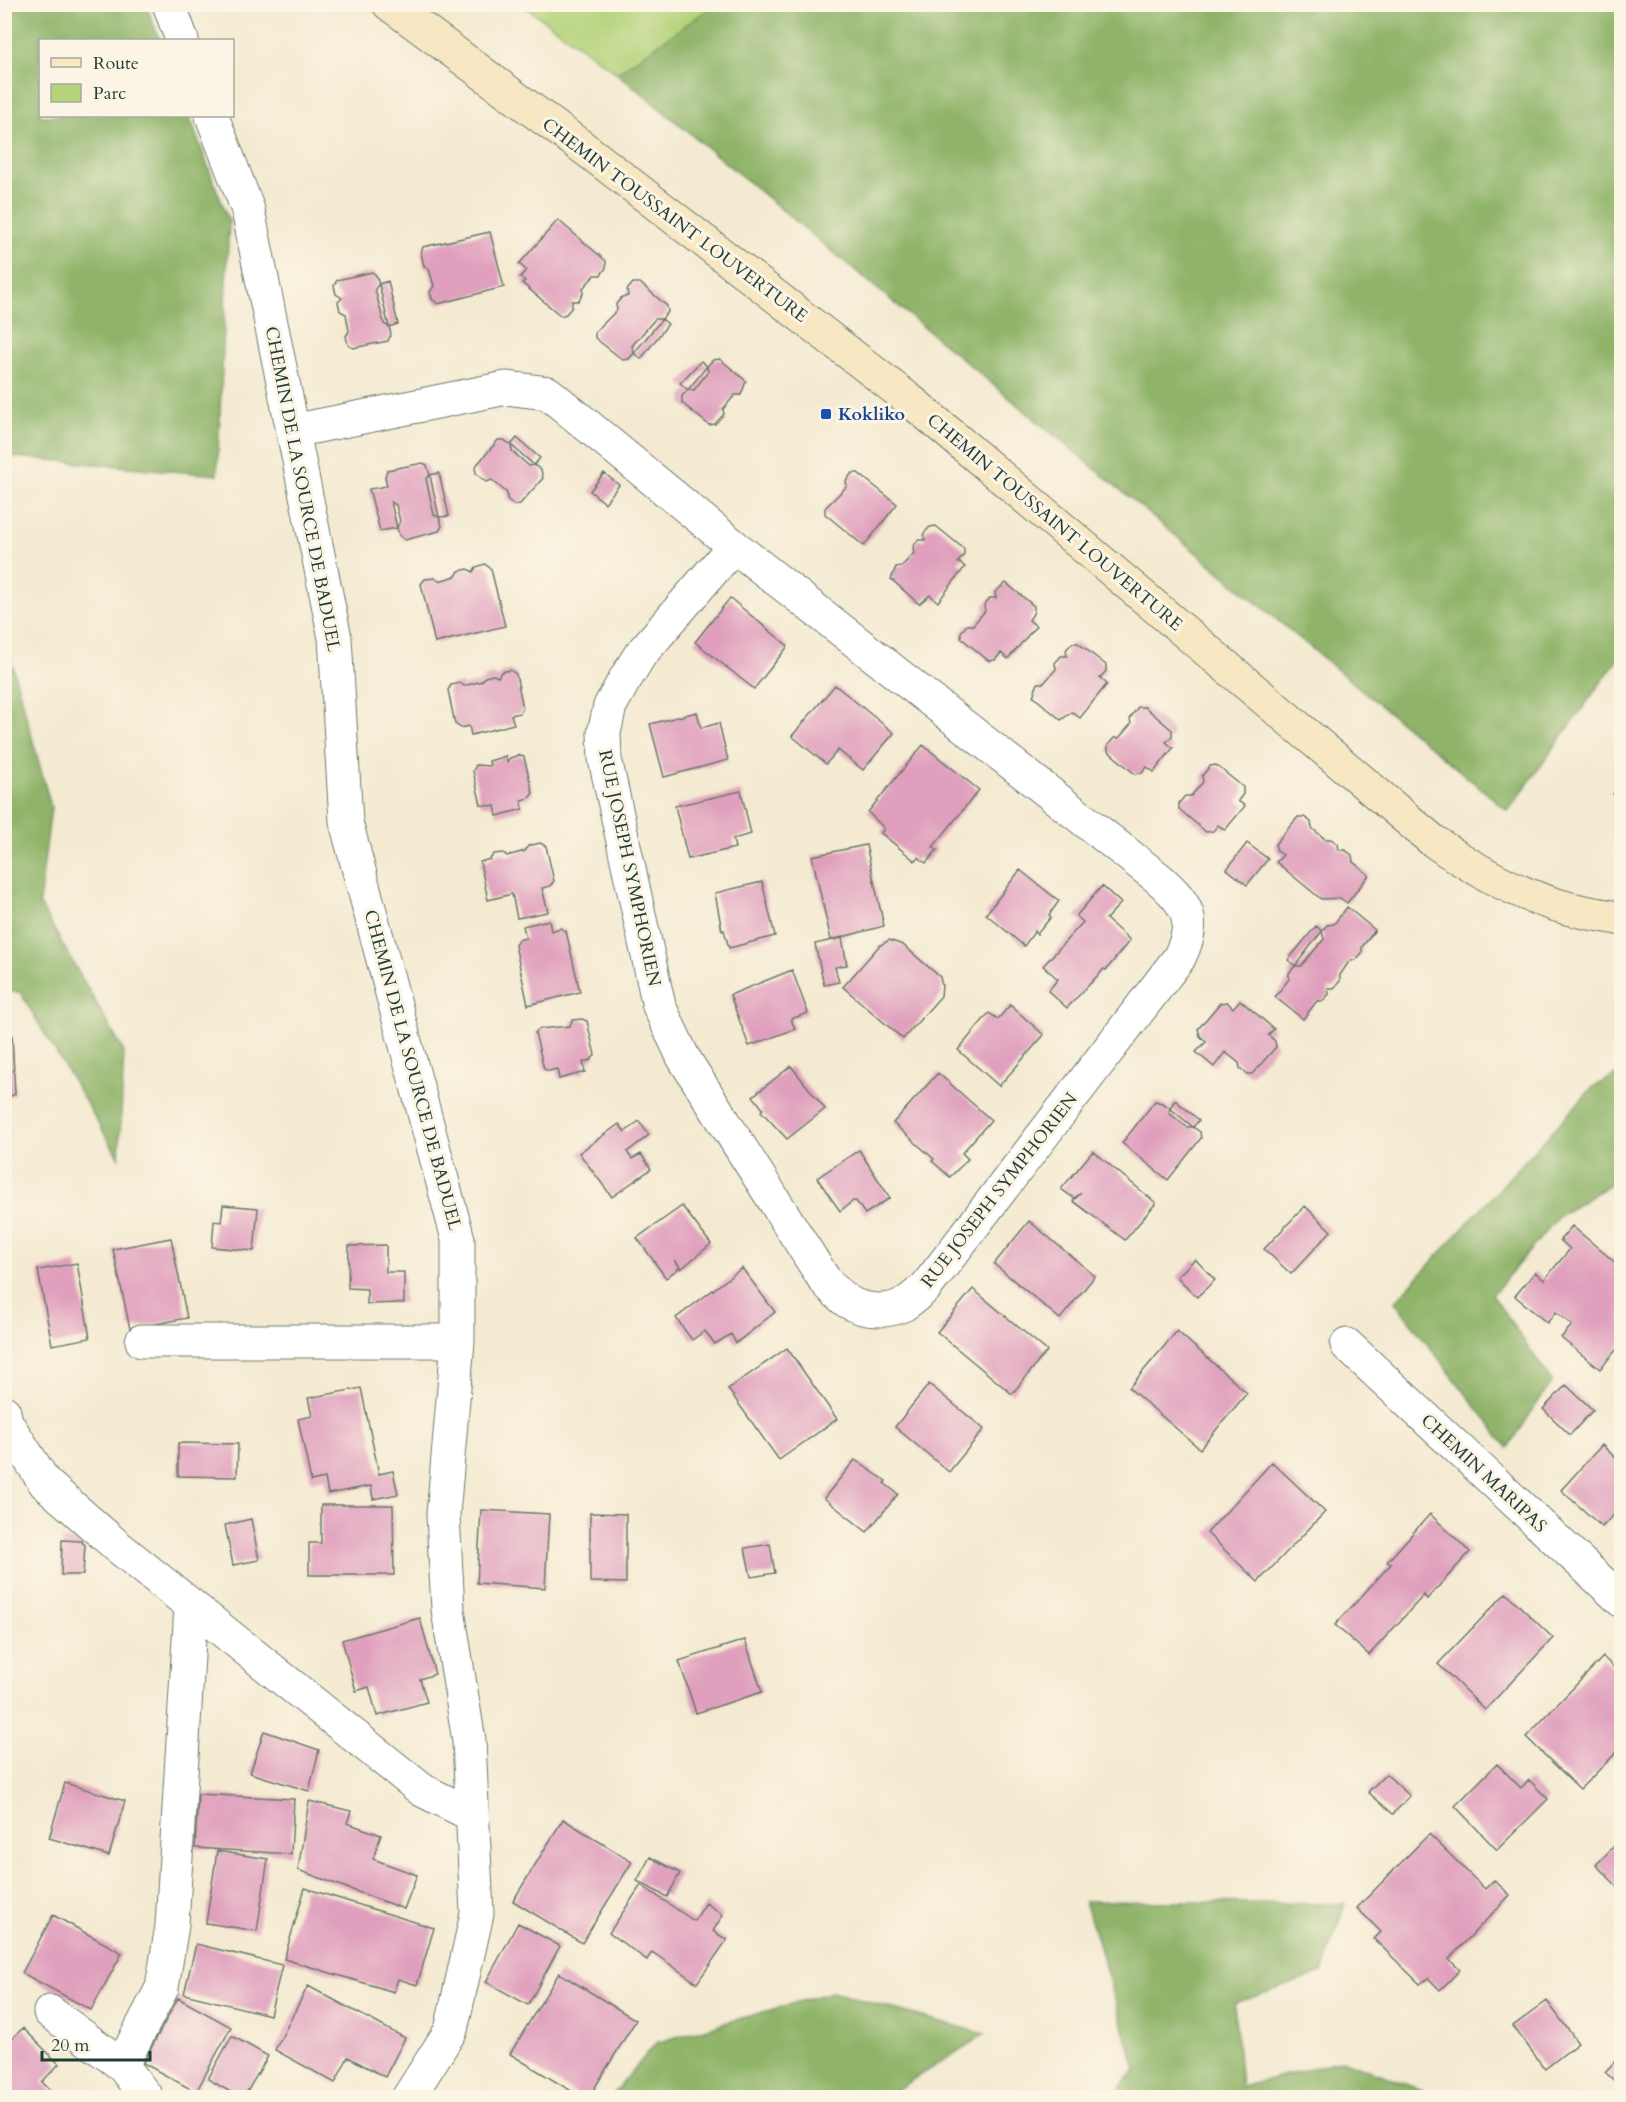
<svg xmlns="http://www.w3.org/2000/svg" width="1626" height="2102" font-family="Cardo,serif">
  <rect width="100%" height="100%" fill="#fcf5e5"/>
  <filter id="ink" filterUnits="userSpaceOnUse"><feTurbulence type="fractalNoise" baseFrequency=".0167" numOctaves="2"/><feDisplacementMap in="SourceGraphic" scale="12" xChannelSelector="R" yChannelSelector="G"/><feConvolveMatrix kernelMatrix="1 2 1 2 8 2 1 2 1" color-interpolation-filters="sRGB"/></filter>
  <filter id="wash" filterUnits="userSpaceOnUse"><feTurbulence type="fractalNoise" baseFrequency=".008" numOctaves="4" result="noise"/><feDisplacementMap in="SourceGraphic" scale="24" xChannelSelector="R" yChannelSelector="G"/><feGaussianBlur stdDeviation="1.35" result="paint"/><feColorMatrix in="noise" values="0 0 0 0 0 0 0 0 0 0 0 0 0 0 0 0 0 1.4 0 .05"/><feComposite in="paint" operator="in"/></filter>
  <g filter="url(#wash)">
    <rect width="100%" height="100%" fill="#f4ead1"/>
    <path fill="#b4d279" stroke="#6a8856" stroke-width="1.5" d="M523,5H716L617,73Z"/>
    <path fill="#8fb469" stroke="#57784e" stroke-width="1.5" d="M716,4L1621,5V655L1508,811L617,73Z
      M4,5H146L160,40H40V116H189L229,222L217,475L5,456Z
      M5,639L51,807L39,903L124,1052L119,1158L20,992L5,991Z
      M1621,1072V1177L1559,1216L1492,1295L1552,1381L1508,1448L1395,1302L1592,1088Z
      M1085,1901L1345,1904L1322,1973L1234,2004L1241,2087L1342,2060L1441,2097H1113L1136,2069Z
      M832,1992L985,2034L885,2097H611L656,2043Z"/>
    <g id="blocks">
      <path fill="#e0a0bd" d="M558,220L606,261V268L601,275H595L583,288V294L578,301H572V307L566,314L561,316L522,283L525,281L520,277L526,270L519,264Z
        M490,232L504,287L438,304L432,299L430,292L434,286L429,269L424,266L421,253L423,247Z
        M372,272L376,275L379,284L375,289L384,324L389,327L379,284L388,281L398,324L389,327L391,334L388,341L353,348L348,345L346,336L349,331L346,314L340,311L338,302L342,298L336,294L334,286L337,280Z
        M633,283H640L667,306L668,312L662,319H655L632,346L634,353L662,319L668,324L641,359L634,353L629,359L623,360L595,338V332L617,310L616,304L622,297L628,296L627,290Z
        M720,359L746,381L741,395H735L723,409L724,414L715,424L709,425L682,403V396L688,390H694L708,372L707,366L713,360Z
        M701,361L707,366L688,390L680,383Z
        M517,438L540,458L534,465L511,445L512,451L529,466L534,465L541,470L543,478L520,504L514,505L507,499V493L492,480L486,482L476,473L475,467L498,440H504L511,445Z
        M423,463L427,465L430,475L439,473L449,516L439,517L430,475L426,479L434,515L439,517L442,526L439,531L405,540L399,535L397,528L400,521L396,505L391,502L397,528L380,531L369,489L387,486L385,477L387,470Z
        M604,473L619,485L605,503L590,491Z
        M852,473H858L897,504L864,546L825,514V508L847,486L846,481Z
        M936,526L964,549V555L958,562L965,567L938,602L930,595L919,604L891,579L896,567L902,566L914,553L913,547L918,540H925L924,533L930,527Z
        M485,564L491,569L505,626L435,643L421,584L425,579L435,578L439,581L456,576L459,571L468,569L473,572L476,567Z
        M1006,583L1034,606V612L1029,620L1036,626L1008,659L1001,653L995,660L989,661L961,638V632L967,625H973L985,611L984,605L990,598H996L995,592Z
        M730,598L788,646L754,689L695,642Z
        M1072,643H1078L1106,665V671L1100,678L1107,684L1080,718L1072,712L1061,720L1033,696L1038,683H1044L1056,669L1055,663L1061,656H1067L1066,650Z
        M510,670L516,674L523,708L520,713L511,715L514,724L471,735L469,726L461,728L455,724L448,690L451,685L460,683L464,686L482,681L485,677L493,675L498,677L501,672Z
        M835,685L894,733L863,770L838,750L826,764L792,736Z
        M1138,707H1145L1172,730V736L1166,742L1173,748L1154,772L1147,767L1142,773L1135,774L1108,751V745L1114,738H1119L1131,724L1130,718Z
        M697,712L701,728L719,723L728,760L664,777L650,724Z
        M923,745L979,790L933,847L937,850L926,863L918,857L915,861L881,833L884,828L868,812Z
        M519,755L524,757L533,793L529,798L521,800L523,809L497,816L495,806L481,805L473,771L476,765L490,766L489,761L506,756L507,762L510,758Z
        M1216,765L1243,787V794L1238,801L1245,806L1225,830L1218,825L1213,831L1206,832L1179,809V803L1185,796H1191L1203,782L1202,776L1210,766Z
        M1622,782V798L1613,794Z
        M741,791L751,834L733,839L735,848L688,859L675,806Z
        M1298,817H1304L1311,822L1312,828L1325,839H1331L1338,844L1339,850H1345L1352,855L1353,862L1369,875L1347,903L1340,898L1321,899L1276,862L1283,855L1277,851L1275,844Z
        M540,843L546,846L554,881L550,886L542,888L548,912L517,918L512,894L488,900L480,862L490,859L494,854L503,853L507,856L525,851L528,846Z
        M1247,843L1268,859L1247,885L1227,869Z
        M866,845L884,926L831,940L812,856Z
        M1020,870L1059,901L1049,915L1051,917L1037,934L1035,931L1024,946L986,914Z
        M762,882L775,936L729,948L724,930L722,931L715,893Z
        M1102,886L1121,903L1106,919L1130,940L1106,970L1104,969L1067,1008L1048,991L1058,979L1043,966L1083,922L1076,916Z
        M1347,907L1375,930L1362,947V953L1356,960H1350L1340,975V981L1334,988H1328L1329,994L1323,1001H1317L1303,1019L1275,997L1289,979V973L1295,966H1301L1324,939L1322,931L1327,925L1334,924Z
        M549,920L551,931L560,928L566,931L580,992L528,1005L515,945L518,940L526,938L523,926Z
        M1316,926L1322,931L1295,966L1288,960Z
        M842,938L847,965L835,967L839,982L824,985L815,944Z
        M889,940L903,945L940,977L942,986L941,996L903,1039L843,987L879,946Z
        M792,970L808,1013L791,1019L795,1029L749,1046L730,995Z
        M1240,1000L1274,1029L1268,1035L1275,1041L1276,1047L1252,1074H1247L1240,1068L1239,1063L1225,1052L1214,1067L1196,1052L1206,1042L1200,1036L1198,1029L1220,1003L1227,1002L1233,1008Z
        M1010,1005L1044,1035L999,1086L958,1050L989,1013L998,1019Z
        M582,1019L587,1021L595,1055L591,1060L583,1062L585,1072L559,1079L557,1069L549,1071L544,1069L535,1033L539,1029L570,1026L572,1020Z
        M4,1035H12L15,1094L4,1099Z
        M791,1066L825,1109L787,1139L761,1111L763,1109L753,1096Z
        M938,1073L991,1120L962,1153L968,1159L950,1177L932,1161L934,1159L893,1123Z
        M6,1100L10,1133L4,1134V1101Z
        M1175,1100L1199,1120L1193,1127L1170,1108Z
        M1155,1101L1162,1103L1170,1108L1169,1113L1187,1127H1193L1200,1132L1201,1138L1168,1180L1122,1143Z
        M639,1121L649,1135L627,1152L632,1159L641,1154L651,1169L612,1197L579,1153L619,1124L625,1132Z
        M859,1150L890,1198L865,1214L856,1201H853L840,1211L817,1178Z
        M1093,1151L1156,1203L1125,1240L1073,1201L1081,1193L1074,1198L1061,1189Z
        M223,1205L258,1208L254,1251L212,1247L214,1221L221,1222Z
        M682,1206L711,1244L681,1269L675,1260L680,1267L666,1278L637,1238Z
        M1305,1206L1331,1231L1291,1274L1264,1249Z
        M1029,1221L1095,1276L1060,1319L994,1264Z
        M1572,1226L1622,1268V1343L1600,1369L1561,1338L1572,1325L1556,1312L1547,1323L1515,1296L1535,1272L1544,1280L1570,1249L1560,1240Z
        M171,1238L187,1318L130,1329L113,1249Z
        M386,1245V1272H404V1303L367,1304V1289L348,1288L349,1246Z
        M1195,1259L1215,1280L1197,1297L1177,1277Z
        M77,1263L90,1338L52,1345L38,1270Z
        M742,1268L775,1312L736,1343L731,1334L715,1344L705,1331L692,1340L676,1318Z
        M973,1289L1047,1351L1012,1394L937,1332Z
        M1177,1331L1247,1393L1200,1449L1129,1388Z
        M787,1348L837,1419L779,1460L728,1389Z
        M929,1384L984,1429L949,1472L895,1427Z
        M1566,1385L1593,1410L1570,1435L1543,1409Z
        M361,1388L379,1474L393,1471L398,1494L373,1499L371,1486L328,1494L325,1478L311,1481L298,1419L312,1416L308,1398Z
        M178,1443L238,1444L237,1477L178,1476Z
        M1602,1445L1622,1464V1506L1602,1527L1561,1490Z
        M855,1460L886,1481L884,1483L898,1494L867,1532L824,1498Z
        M1272,1462L1325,1512L1258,1582L1207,1533Z
        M321,1505H393L394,1575H309V1543H321Z
        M481,1510L549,1514L545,1588L477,1583Z
        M590,1513L626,1514V1583L590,1582Z
        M1430,1514L1470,1552L1427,1599L1424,1595L1369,1655L1335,1625L1391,1564L1387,1562Z
        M251,1519L259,1560L233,1565L225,1525Z
        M62,1540L81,1541L85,1545L83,1575H61Z
        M770,1544L775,1573L751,1577L745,1548Z
        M1506,1593L1553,1638L1485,1710L1438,1664Z
        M420,1618L435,1674L420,1679L427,1702L377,1716L369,1687L356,1691L342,1640Z
        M745,1640L762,1692L696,1713L679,1661Z
        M1603,1657L1622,1675V1747L1580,1789L1526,1737Z
        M264,1731L319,1750L309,1791L250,1773Z
        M1497,1764L1521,1788L1529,1780L1548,1799L1497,1850L1455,1806Z
        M1386,1774L1410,1796L1393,1814L1368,1792Z
        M65,1783L125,1801L109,1856L49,1838Z
        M198,1794L294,1799L291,1854L195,1848Z
        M309,1801L351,1811L347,1823L381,1835L373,1859L417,1875L404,1909L298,1870Z
        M563,1819L632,1862L582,1943L513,1901Z
        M1429,1834L1485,1889L1494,1880L1510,1895L1449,1959L1460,1970L1440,1990L1428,1978L1420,1984L1374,1939L1381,1932L1357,1908Z
        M1617,1843L1622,1847V1891L1596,1865Z
        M217,1851L268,1859L257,1931L206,1923Z
        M650,1857L680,1873L667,1897L637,1881Z
        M641,1885L694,1921L706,1903L723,1915L713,1931L727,1940L697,1983L652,1952L647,1960L609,1933Z
        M305,1888L434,1928L417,1985L398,1979L394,1992L284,1959Z
        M53,1915L122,1953L91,2010L22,1973Z
        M518,1923L560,1946L528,2005L486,1982Z
        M196,1944L282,1965L270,2015L184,1994Z
        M559,1973L636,2020L589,2097H581L510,2054Z
        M308,1986L405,2038L385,2077L348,2057L335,2083L275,2050Z
        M178,1998L231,2027L196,2092L143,2063Z
        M1547,2001L1578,2043L1545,2069L1513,2026Z
        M23,2028L59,2064L42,2082L52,2092L46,2097H4V2046Z
        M232,2036L268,2056L244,2097H239L208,2079Z
        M1622,2054V2088L1605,2072Z"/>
    </g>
  </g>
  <g filter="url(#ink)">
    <use href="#blocks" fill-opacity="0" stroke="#6a7a6b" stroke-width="1.5"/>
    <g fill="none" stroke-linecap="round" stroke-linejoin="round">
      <g stroke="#6a7a6b" stroke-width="35">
        <path id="street" d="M169,4L182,40
          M212,116L248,210L335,638L346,822L458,1239V1341L443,1515L448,1610L469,1741L477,1914L451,2030L408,2098
          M293,431L506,388L548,393L734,546L1158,878C1188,904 1198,921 1179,958L926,1287C919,1293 911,1300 903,1305C896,1308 888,1310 880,1310C853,1310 840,1298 824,1279L683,1057L659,1006L605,759L604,733L610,706L624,681L640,655L734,546
          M142,1341H458
          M1347,1345L1622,1601
          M4,1412L6,1422L45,1483L117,1546L422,1790L472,1815
          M50,2012L122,2065L147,2098
          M122,2065L162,1988L172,1925L191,1606"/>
      </g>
      <g stroke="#6a7a6b" stroke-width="35">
        <path id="secondary" d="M389,4L589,152L911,401L1432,840C1473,869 1518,895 1567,908C1585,913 1604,915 1622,919"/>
      </g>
      <use href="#street" stroke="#fff" stroke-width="33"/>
      <use href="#secondary" stroke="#f7e8c3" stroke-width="33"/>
    </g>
  </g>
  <rect fill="#1a4fb4" stroke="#fcf5e5" stroke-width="2" x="820" y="408" width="12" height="12" rx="3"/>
  <g text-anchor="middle" stroke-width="6" stroke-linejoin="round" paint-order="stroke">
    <g font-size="18" fill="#1f3d34" stroke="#fcf5e5">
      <text transform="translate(675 220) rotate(37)" y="6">CHEMIN TOUSSAINT LOUVERTURE</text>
      <text transform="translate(303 489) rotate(79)" y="6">CHEMIN DE LA SOURCE DE BADUEL</text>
      <text transform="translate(1055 522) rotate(40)" y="6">CHEMIN TOUSSAINT LOUVERTURE</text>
      <text transform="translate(630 868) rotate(78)" y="6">RUE JOSEPH SYMPHORIEN</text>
      <text transform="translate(413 1070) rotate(75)" y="6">CHEMIN DE LA SOURCE DE BADUEL</text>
      <text transform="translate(999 1190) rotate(-52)" y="6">RUE JOSEPH SYMPHORIEN</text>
      <text transform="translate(1484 1473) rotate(43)" y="6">CHEMIN MARIPAS</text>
    </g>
    <g font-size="18" font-weight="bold" fill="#164399" stroke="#fcf5e5" text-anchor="start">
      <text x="838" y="420">Kokliko</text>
    </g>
  </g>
  <rect width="1626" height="2102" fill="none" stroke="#fcf5e5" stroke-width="24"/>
  <rect x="39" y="39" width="195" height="78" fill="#fcf5e5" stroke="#a4ab9e" stroke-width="1.5"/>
  <rect x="51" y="58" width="30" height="9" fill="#f7e8c3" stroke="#a4ab9e" stroke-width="1.5"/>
  <text x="93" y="69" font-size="18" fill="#1f3d34">Route</text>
  <rect x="51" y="84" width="30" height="18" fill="#b4d279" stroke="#a4ab9e" stroke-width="1.5"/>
  <text x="93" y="99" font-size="18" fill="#1f3d34">Parc</text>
  <path d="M42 2051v9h108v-9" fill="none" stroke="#1f3d34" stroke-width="3"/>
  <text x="51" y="2051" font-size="18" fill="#1f3d34" stroke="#fcf5e5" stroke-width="4.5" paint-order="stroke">20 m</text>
</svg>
